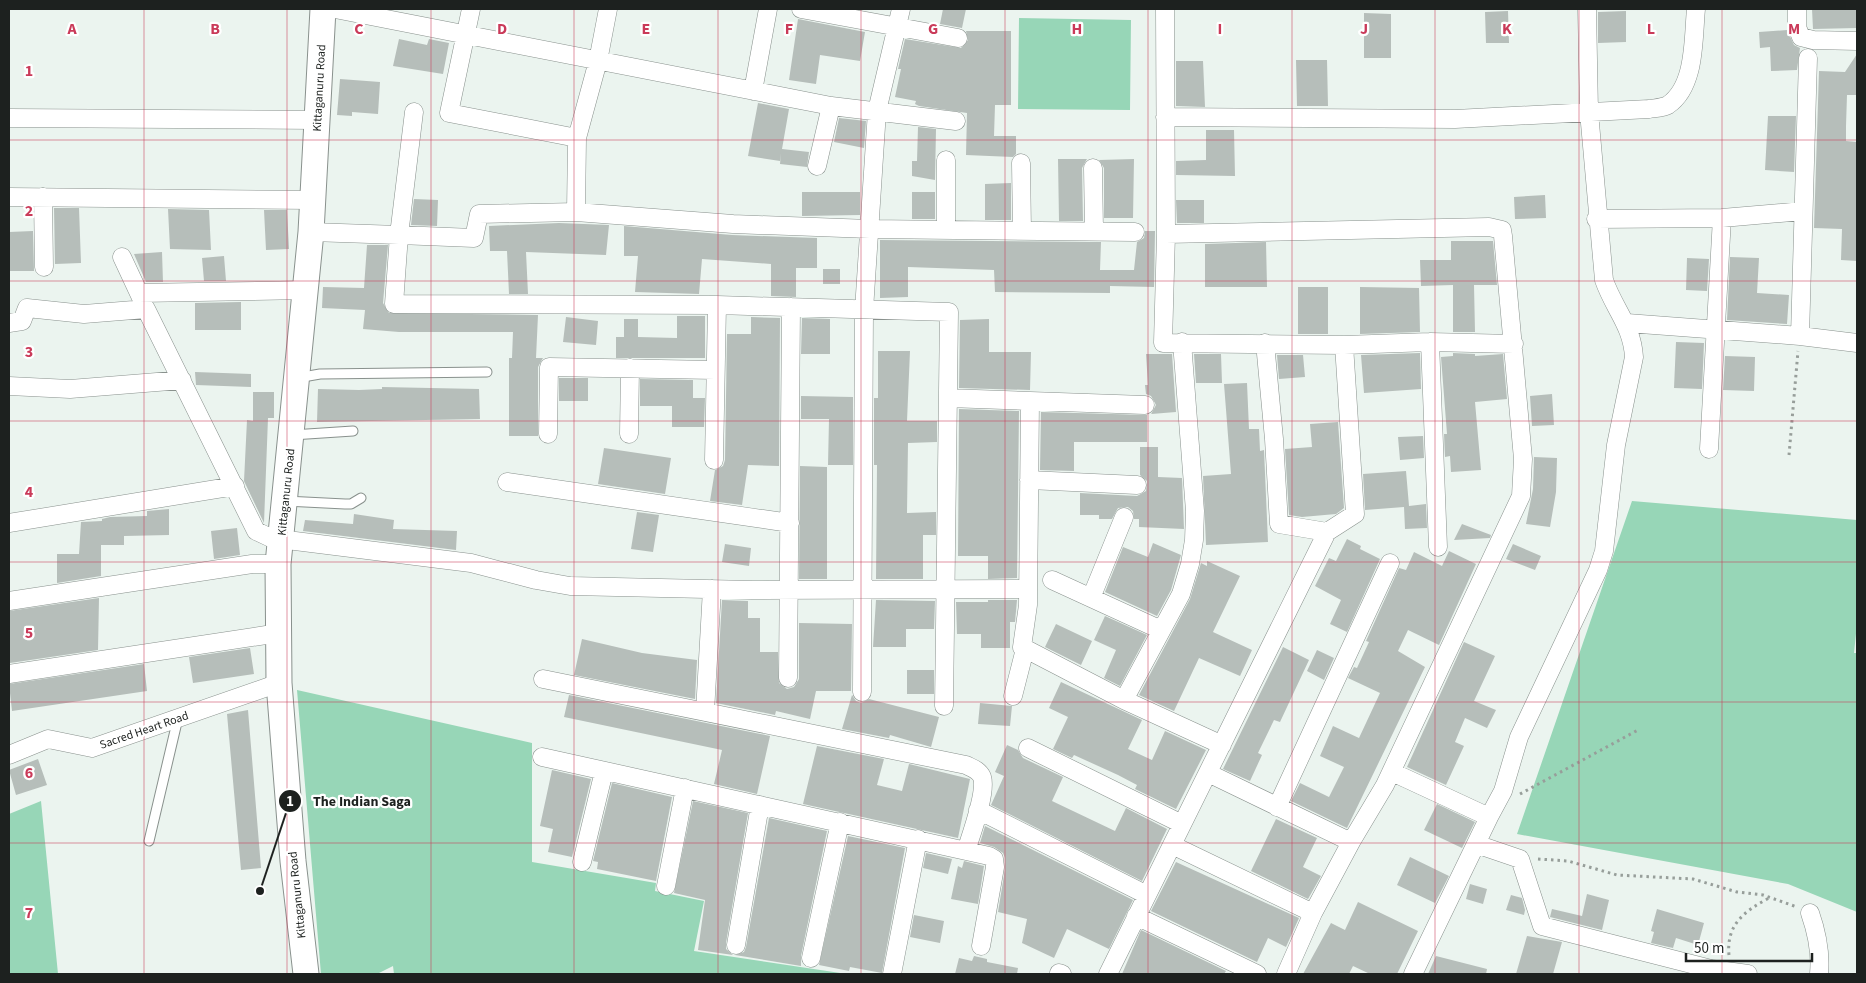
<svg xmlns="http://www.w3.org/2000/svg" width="1866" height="983" font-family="'Source Sans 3',sans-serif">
  <rect width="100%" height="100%" fill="#ebf4ef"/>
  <path fill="#97d6b7" d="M1019,18L1131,20L1130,110L1018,109Z
    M1632,501L1857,520V624L1854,653H1857V912L1788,884L1517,834Z
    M297,690L532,743V862L656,883L655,891L704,901L694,951L847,974H394L393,966L377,974H321Z
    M41,801L58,974H9V814Z"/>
  <path fill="#b6beba" d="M943,9H966L962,28L940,24Z
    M1812,9H1857V28L1813,29Z
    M1508,11L1509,43H1486L1485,12Z
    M1626,11V42L1598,43V12Z
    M1364,13L1391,14V58H1364Z
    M798,19L865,32L860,61L820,55L816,84L789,80Z
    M1787,30L1794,45L1800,48L1797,70L1771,71L1770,47L1760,48L1759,32Z
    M966,31H1011V105H995L994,136H1016V154L1013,157L966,155L967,113L919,106L915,104L916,101L895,97L901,69H898L905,39L961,48L968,40Z
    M399,39L427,45L429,39L449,43L443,74L393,66Z
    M1857,54V95H1847L1846,126V141L1857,142V261L1841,260L1842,229L1814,228L1819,71L1845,72Z
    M1296,60H1327L1328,106H1297Z
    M1176,61H1203L1205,107L1176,106Z
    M340,79L380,82L378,114L352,112V116L337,115Z
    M758,103L789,109L782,149L809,152L807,167L780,164L781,153L780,161L748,156Z
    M1768,116H1796L1794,172L1765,170Z
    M839,118L866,121L864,148L834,142Z
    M918,127L936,129L935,180L912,176V161H917Z
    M1206,130H1234L1235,176L1176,175V161L1206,160Z
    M1058,159H1087L1082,168L1083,221H1059Z
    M1134,159L1133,218H1104V168L1099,160Z
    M1011,183V220H985V184Z
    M802,192H860V215L802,216Z
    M912,192H935V219H912Z
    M1545,195L1546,218L1515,219L1514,197Z
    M414,199L438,200L437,226L411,225Z
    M1176,200H1204V223H1177Z
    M54,208H79L81,263L55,264Z
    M168,209L209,210L211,250L170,249Z
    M264,210H287L289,249L266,250Z
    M559,223L609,225L606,255L526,252L528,294H509L507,251H490L489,226Z
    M624,226L732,235L817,238V268H796V297L771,296V264L702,259L699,294L635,292L638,256H624Z
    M33,231L34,271H9V232Z
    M1145,231H1155L1154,287L1110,286V293L995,292L994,270L908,267V297L880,298V240L1101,242L1100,270H1134L1137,242L1144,238Z
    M1451,241H1493L1497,285H1474L1475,332H1453V285L1421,286L1420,260H1451Z
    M1266,242L1267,287H1205V244Z
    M367,245H388L383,303L389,313L538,315L536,358H543L538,367V436H509V358H512L513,332H399L363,329L365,310L322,308L323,287L364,288Z
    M162,252L163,282H146L134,254Z
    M224,256L226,281H204L202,258Z
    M1730,257L1759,258L1757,293L1789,295L1787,324L1727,320Z
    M1687,258L1709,259L1707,291L1686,290Z
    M823,269H840V284H823Z
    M1298,287H1328V334H1298Z
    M1360,287L1419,288L1420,332L1360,334Z
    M241,302V330H195V303Z
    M677,316H705V358H616V337H624V319H638V337L677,338Z
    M566,317L598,321L596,345L563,342Z
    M751,317L780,318L779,466L748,465L742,505L710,501L715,470L723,466L725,460L727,334H751Z
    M802,318L830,319V354H801Z
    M989,319V352H1031L1030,390L959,388L960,320Z
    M1676,342L1704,343L1702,389L1674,388Z
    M878,351H910L907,421H937V442L908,443L907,513L936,512V535H923V579H876L877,465H874V398H878Z
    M1420,353L1421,389L1364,393L1361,355Z
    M1453,353L1475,354V356L1503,354L1507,399L1475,402L1481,470L1451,472L1450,456L1445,457L1444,434H1447L1441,357L1453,356Z
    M1146,354H1172L1176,412L1151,414L1156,405L1151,396L1146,394L1145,385H1148Z
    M1194,354H1221L1222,383H1196Z
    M1277,355H1303L1305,377L1279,379Z
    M1725,356L1755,357L1754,391L1723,390Z
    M195,372L251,374V387L196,385Z
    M559,378H588V401H559Z
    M640,379L693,380V398H705L704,427H672V406H640Z
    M1247,383L1249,429H1259L1260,451L1264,450L1268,542L1206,545L1203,476L1231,474L1224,384Z
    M382,387L479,389L480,419L317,422L318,389L359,390L382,389Z
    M253,392H274V418H268L264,523L244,481L247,420L253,421Z
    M1552,394L1554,425L1532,426L1530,396Z
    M801,396L853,397V465H828L829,419H801Z
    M959,409L1019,411L1017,578L988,579V556H958Z
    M1041,412L1147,415V442H1074V471L1040,470Z
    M1338,422L1344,508L1336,514L1302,517L1289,515L1285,449L1312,447L1310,424Z
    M1423,436L1424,458L1400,460L1398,437Z
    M1140,447H1158V477L1182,478L1184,529L1139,527V519H1134L1133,511L1128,507L1118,508L1112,519H1099V515H1080V493L1137,496L1146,491L1147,481L1140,475Z
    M604,448L671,458L665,494L598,484Z
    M1534,457L1557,458L1556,492L1550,527L1526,524L1533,489Z
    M800,466L827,467V579H799Z
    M1406,471L1409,506L1426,504L1427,528L1405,529L1404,507L1365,510L1363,474Z
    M169,509V535L124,536V545H101V576L57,583V554H79L81,522L102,521V519L110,517L147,516V511Z
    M637,512L659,515L653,552L631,549Z
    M354,514L394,520L393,529L457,531L456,550L303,531L305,520L353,524Z
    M1462,524L1491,535L1490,538L1454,540Z
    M237,528L240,555L214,559L211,531Z
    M1347,539L1361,546L1360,549L1380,559L1347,632L1330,624L1341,600L1315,586L1329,558L1336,561Z
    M1153,543L1181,555L1171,590L1157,616L1105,592L1123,547L1148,557Z
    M725,544L751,548L749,566L722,562Z
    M1513,544L1541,556L1535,570L1506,559Z
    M1449,551L1476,564L1439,645L1408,630L1398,651L1425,667L1347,828L1291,801L1300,783L1329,797L1344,767L1320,756L1333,726L1359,738L1380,693L1348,678L1354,667L1357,668L1369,642L1366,641L1399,568L1406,570L1414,552L1442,566Z
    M1207,561L1240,576L1213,632L1252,650L1240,676L1199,658L1174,711L1139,695L1190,599L1201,563L1207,566Z
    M99,598L98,650L10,663L9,611Z
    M722,600L748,601V618H760V652H778L779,683L787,689L794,687L799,679V623L852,624L851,691H816L810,719L776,711L775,715L716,703Z
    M876,600L935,601L934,629H906V647H873Z
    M988,600H1017L1015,622H1010V648H981V634H957L956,602H988Z
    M1105,616L1147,635L1120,686L1104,678L1116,650L1094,640Z
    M1056,624L1092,641L1081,665L1045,647Z
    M582,639L642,653L697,660L695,699L574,675Z
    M1464,642L1495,656L1474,701L1496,710L1487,728L1465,718L1455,742L1464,746L1446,785L1407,767Z
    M1283,647L1309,660L1280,722L1274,720L1258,753L1262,755L1250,781L1223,769Z
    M250,648L254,674L193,683L189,657Z
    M1317,650L1334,658L1324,680L1307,671Z
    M144,664L147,691L12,711L9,684Z
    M907,670H934V694H907Z
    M1061,682L1142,720L1128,749L1152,760L1165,731L1206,750L1176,809L1135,789L1137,785L1118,775L1074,755L1072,758L1053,749L1068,717L1049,708Z
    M569,695L770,736L757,794L714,784L722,750L564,717Z
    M852,695L856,701L861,703L869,699L939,717L931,747L890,735L889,738L842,729Z
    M980,703L1012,706L1010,726L978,724Z
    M248,710L261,868L241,870L227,714Z
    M1007,745L1018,750L1023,758L1063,777L1052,801L1115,831L1126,808L1167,829L1142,881L991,805L1004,776L995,772Z
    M817,746L884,759L877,785L902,791L909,764L970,779L958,838L803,804Z
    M38,759L47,785L16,795L9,770Z
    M552,770L591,779L572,857L548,852L553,829L540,826Z
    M612,783L672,797L656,881L597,869L598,862L593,861Z
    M693,801L748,813L726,943V949L733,955L698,950L705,900L674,893Z
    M1437,804L1475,822L1462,848L1424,830Z
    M769,818L827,831L801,956V966L735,955L744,952L746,947Z
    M1276,819L1317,838L1303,867L1321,876L1308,899L1251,871Z
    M985,826L1133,900L1109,949L1067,929L1054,958L1022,943L1027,919L998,912L1005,869V858L1003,853L994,847L980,843Z
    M848,836L905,848L882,973L850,967L849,971L819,965Z
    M926,853L952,859L948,874L923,868Z
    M1410,857L1449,876L1435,903L1397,885Z
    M964,861L984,866L978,904L951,899L958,866L962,868Z
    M1176,862L1299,918L1286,947L1268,938L1257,962L1151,911Z
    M1470,884L1487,889L1483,904L1466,899Z
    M1587,894L1609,900L1602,930L1550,917L1552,909L1582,916Z
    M1511,895L1522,898L1525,910L1524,915L1506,910Z
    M1358,902L1418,931L1397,974H1370L1353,966L1349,974H1303L1331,923L1345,930Z
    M1657,909L1704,923L1698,945L1676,938L1673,948L1651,943L1654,932L1651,931Z
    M914,915L944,921L940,943L910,937Z
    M1141,930L1226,971L1224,974H1122Z
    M1527,936L1562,942L1553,974H1516Z
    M974,956L987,959V962L1018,968L1017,974H955L959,958L972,961Z
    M1436,956L1487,969L1486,974H1428Z"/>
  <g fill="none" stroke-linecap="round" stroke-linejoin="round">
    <g stroke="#89918d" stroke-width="11">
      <path id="lane" d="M297,378L320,374L487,372
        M292,435L353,431
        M285,501L345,504H351L361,498
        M149,841L178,718"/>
    </g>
    <g stroke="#89918d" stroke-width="19">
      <path id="street" d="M335,9L831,106L956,121
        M471,9L449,113L577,138
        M801,9L958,38
        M1165,9L1166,234L1163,343L1344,345L1430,342L1514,344
        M1797,9V27L1801,37L1813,40L1857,41
        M753,91L768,9
        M414,112L399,235L474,238L479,214L576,212L577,138L598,61L608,9
        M1165,117L1455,119L1649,109C1655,108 1663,108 1668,105C1696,86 1693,38 1696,9
        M9,118L317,120
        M1021,163L1022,231
        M817,166L831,106
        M1093,168L1094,230
        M9,197L313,200
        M43,197L44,267
        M576,212L733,224L870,229L1135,232
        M1596,219L1722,218L1803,211
        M946,230V160
        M311,232L399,235L394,304L717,305L949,312L944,706
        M1166,234L1489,227L1502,230L1503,236L1523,459L1521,496L1385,785L1351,842L1313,913L1286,974
        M122,257L143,302
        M139,293L306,290
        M9,323L22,321L27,308L84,314L146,309L256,531L271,538L471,563L536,580L570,586L752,590L1028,589
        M1627,323L1800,336L1808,58
        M1800,336L1857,343
        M1182,342L1195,511L1194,540L1190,564L1181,594L1124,700L1222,745
        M1430,342L1438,547
        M1265,343L1274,439L1279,524L1327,532
        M9,386L70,389L182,380
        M948,398L1145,405
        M1030,401L1028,605L1022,647L1124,700
        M548,434L549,367L715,370
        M629,434L630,368
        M1709,449L1722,218
        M714,460L717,305
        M1029,480L1137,485
        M507,482L790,523
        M9,523L235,486
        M1052,580L1161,630
        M1091,598L1124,517
        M9,601L252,564H278
        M9,674L279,633
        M788,678L791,307
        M543,679L966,765C972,768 979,770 982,777C987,792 971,835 966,851
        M862,692L864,310L877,111L901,9
        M1013,696L1025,649
        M705,712L712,589
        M1028,748L1182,824
        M9,755L48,739L92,748L279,683
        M542,757L989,856L994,859L995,867L981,946
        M1392,772L1489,817L1413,974
        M1208,773L1351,842
        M1277,807L1390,563
        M978,810L1147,895
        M1489,817L1503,791L1519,737L1598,570L1604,551L1616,445L1634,357C1632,325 1614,309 1604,280L1589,112L1587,9
        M1476,844L1520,859L1542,926L1711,969L1748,974
        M1172,845L1313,913
        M582,862L604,771
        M666,886L685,788
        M1810,913C1817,933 1821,953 1819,974
        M1136,916L1257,974
        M736,945L760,805
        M811,958L840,822
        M1059,973L1062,974
        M892,974L918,839
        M1108,974L1327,532L1355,514L1344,345"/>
    </g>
    <g stroke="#89918d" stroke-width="27">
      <path id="secondary" d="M306,974L293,861L279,683L278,564L311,232L323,9"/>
    </g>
    <path stroke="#979e9a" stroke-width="3" stroke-dasharray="2.5 4" stroke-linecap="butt" d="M1789,455L1798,351
      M1520,794L1638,730
      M1538,859L1568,861L1617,875L1693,879L1737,892L1763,895L1797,907
      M1729,955C1726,924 1745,911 1769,898"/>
    <use href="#lane" stroke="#fff" stroke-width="9"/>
    <use href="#street" stroke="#fff" stroke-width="18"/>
    <use href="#secondary" stroke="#fff" stroke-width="25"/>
  </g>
  <path fill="none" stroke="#ca3a59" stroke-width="1" stroke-opacity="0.55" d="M144,9V974M287,9V974M431,9V974M574,9V974M718,9V974M861,9V974M1005,9V974M1148,9V974M1292,9V974M1435,9V974M1579,9V974M1722,9V974M9,140H1857M9,281H1857M9,421H1857M9,562H1857M9,702H1857M9,843H1857"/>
  <g text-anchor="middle" stroke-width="4.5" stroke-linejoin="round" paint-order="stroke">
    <g font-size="12" fill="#1d211f" stroke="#fff">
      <text transform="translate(319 88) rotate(-87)" y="4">Kittaganuru Road</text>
      <text transform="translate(286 492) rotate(-84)" y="4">Kittaganuru Road</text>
      <text transform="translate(144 730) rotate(-19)" y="4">Sacred Heart Road</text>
      <text transform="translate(297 895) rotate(-96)" y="4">Kittaganuru Road</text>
    </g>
  </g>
  <g font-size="16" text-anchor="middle" font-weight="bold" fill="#ca3a59" stroke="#fff" stroke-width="4.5" stroke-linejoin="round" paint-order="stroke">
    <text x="72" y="34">A</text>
    <text x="215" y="34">B</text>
    <text x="359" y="34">C</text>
    <text x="502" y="34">D</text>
    <text x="646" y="34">E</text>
    <text x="789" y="34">F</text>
    <text x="933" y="34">G</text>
    <text x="1077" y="34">H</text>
    <text x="1220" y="34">I</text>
    <text x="1364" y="34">J</text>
    <text x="1507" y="34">K</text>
    <text x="1651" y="34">L</text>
    <text x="1794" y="34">M</text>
    <text x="29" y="76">1</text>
    <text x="29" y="216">2</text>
    <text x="29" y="357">3</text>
    <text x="29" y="497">4</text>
    <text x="29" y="638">5</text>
    <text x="29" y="778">6</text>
    <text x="29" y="918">7</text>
  </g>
  <path fill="none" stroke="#1d211f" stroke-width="2" d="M260 891L290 801"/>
  <g fill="#1d211f" stroke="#fff" stroke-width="2">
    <circle cx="260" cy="891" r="5"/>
    <circle cx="290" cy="801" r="12"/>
  </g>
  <g font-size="15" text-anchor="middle" font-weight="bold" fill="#fff">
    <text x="290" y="806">1</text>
  </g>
  <g font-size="14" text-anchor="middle" font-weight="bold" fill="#1d211f" stroke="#fff" stroke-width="4.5" stroke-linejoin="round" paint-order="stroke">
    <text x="362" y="806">The Indian Saga</text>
  </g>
  <rect width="1866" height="983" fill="none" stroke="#1d211f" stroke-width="20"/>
  <path d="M1686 953v8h126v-8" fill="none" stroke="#1d211f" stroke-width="2.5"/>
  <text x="1694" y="953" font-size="15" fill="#1d211f" stroke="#ffffff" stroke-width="4" paint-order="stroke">50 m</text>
</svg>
